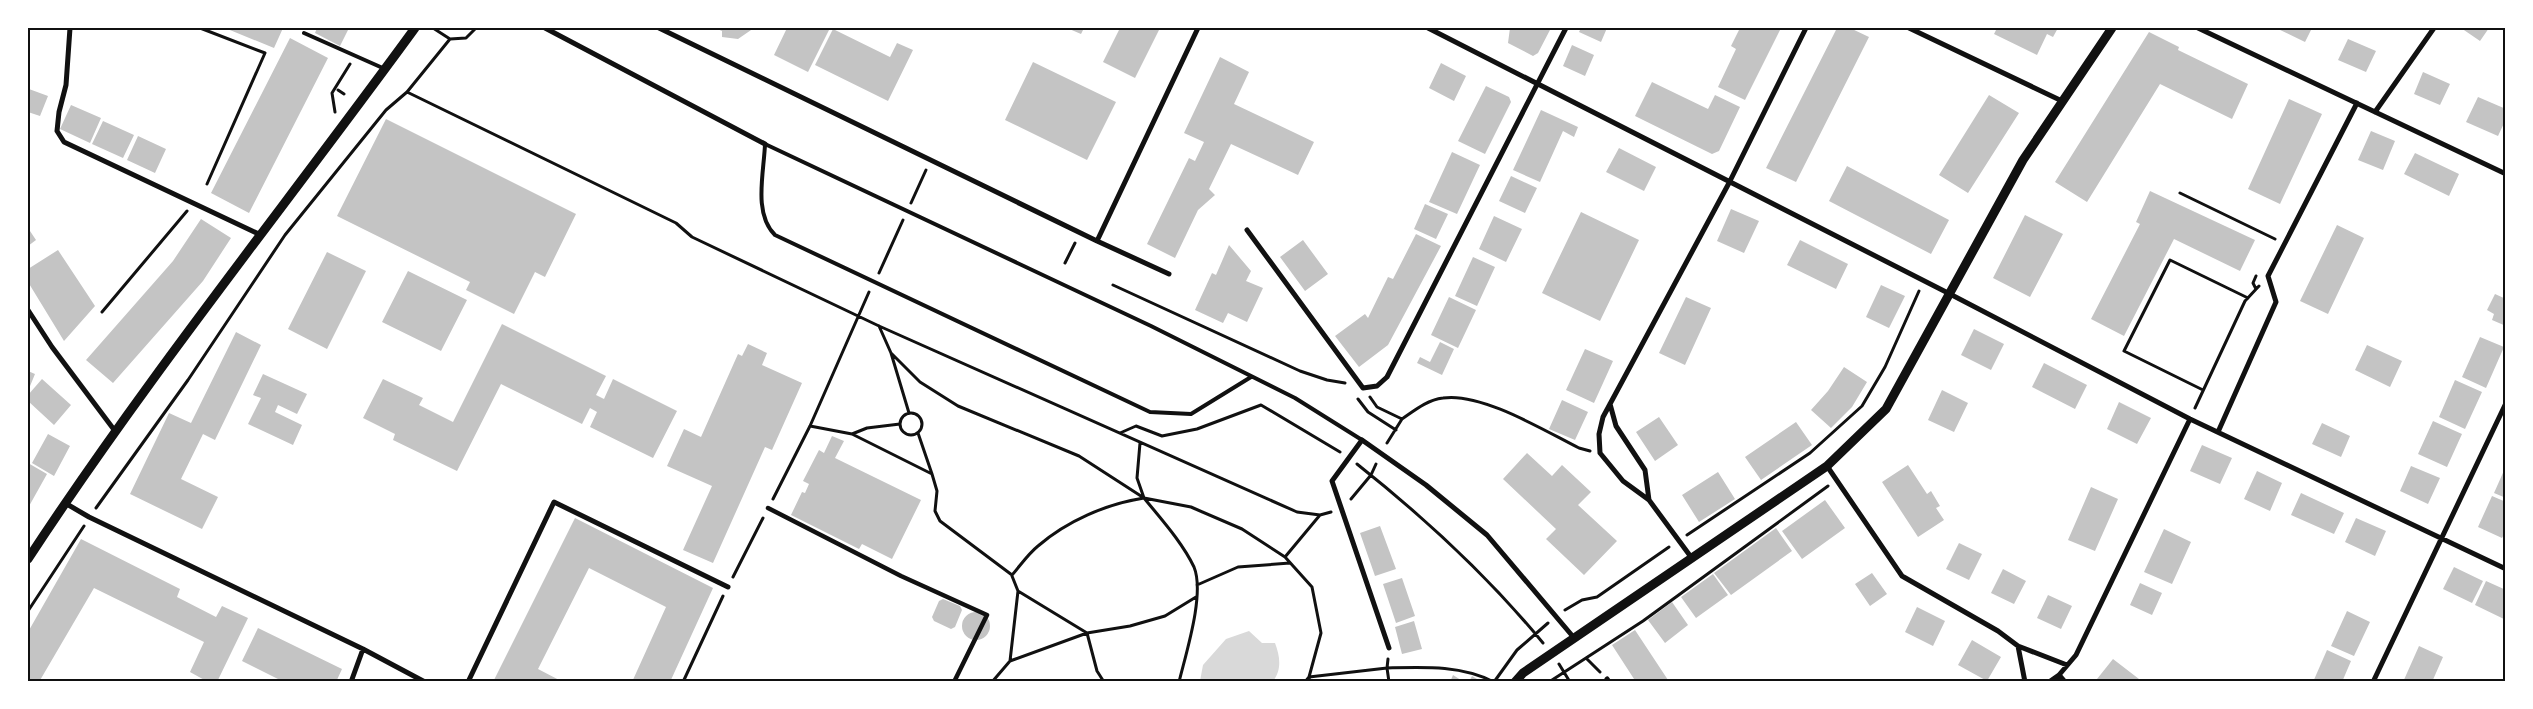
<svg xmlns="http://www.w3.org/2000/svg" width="2533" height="709" font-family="Lora,serif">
  <rect width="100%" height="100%" fill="#fff"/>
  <path fill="#d9d9d9" d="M1249,631L1262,643H1275C1280,656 1282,670 1273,681H1200L1203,665L1226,639Z"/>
  <path fill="#c4c4c4" d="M225,28H283L274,48Z
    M317,28H349L340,46L315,33Z
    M715,28H754L738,39L722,37V31Z
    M787,28H830L808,72L774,55Z
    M1067,28H1084L1081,34Z
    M1120,28H1160L1135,78L1103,62Z
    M1510,28H1551L1538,53L1533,56L1508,43Z
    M1581,28H1607L1601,42L1579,32Z
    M1740,28H1781L1745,100L1718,87L1736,49L1731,46Z
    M1837,28H1850L1869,37L1796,182L1766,168Z
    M1997,28H2058L2053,37L2047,34L2037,55L1994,34Z
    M2276,28H2312L2305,42Z
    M2461,28H2489L2480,41Z
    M833,29L890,57L897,43L913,50L888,101L815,65Z
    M2149,32L2179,47L2178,50L2248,84L2232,119L2160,84L2087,202L2055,182Z
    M290,38L328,58L249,213L211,193Z
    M2348,39L2376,51L2366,72L2338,60Z
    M1572,45L1594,55L1585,76L1563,66Z
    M1220,57L1249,72L1234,104L1314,142L1298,175L1231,144L1209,189L1215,195L1198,210L1175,258L1147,244L1189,158L1195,161L1204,142L1184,133Z
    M1033,62L1116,102L1087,160L1005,120Z
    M1441,63L1466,76L1454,101L1429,88Z
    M2423,72L2450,84L2440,105L2414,94Z
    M1652,82L1708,109L1715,95L1740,107L1719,151L1712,154L1635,116Z
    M1486,86L1509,97L1511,102L1485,154L1458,141Z
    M29,89L48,96L40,116L28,112Z
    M1989,95L2019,113L1968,193L1939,175Z
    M2478,97L2506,109V119L2498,136L2466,122Z
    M2289,99L2322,114L2280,204L2248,189Z
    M71,105L101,118L90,143L60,129Z
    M1541,110L1578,127L1574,137L1563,131L1540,182L1513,170Z
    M386,119L576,214L545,277L535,272L514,314L466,290L470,282L337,216Z
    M103,121L134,135L123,158L92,144Z
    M2371,131L2395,141L2383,170L2358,160Z
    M138,136L166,149L155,173L127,160Z
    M1619,148L1656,167L1644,191L1606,172Z
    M1452,152L1480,165L1457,214L1429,202Z
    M2415,153L2459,174L2449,196L2404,174Z
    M1847,166L1949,220L1931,254L1829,201Z
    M1511,176L1537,188L1525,213L1499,201Z
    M2150,191L2255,240L2240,271L2174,239L2124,336L2091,319L2140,224L2136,222Z
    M1425,204L1448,214L1436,239L1414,229Z
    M1731,209L1759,221L1744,253L1717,241Z
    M1581,212L1639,240L1600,321L1542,293Z
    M2025,215L2063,234L2030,297L1993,278Z
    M1494,216L1522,229L1506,262L1479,249Z
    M201,219L231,238L203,281L113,383L86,360L173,261Z
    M2337,225L2364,238L2328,314L2300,301Z
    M28,228L36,240L28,246Z
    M1416,234L1441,246L1388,345L1359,367L1335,336L1365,314L1368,318L1388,277L1393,279Z
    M1303,240L1328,274L1305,291L1280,257Z
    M1800,240L1848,264L1836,289L1787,265Z
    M1229,245L1251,271L1246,281L1263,288L1247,322L1228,313L1223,323L1195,310L1212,273L1216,275Z
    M58,250L95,306L64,341L28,282V269Z
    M327,252L366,271L327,349L288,329Z
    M1473,257L1495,267L1477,306L1455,296Z
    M408,271L467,300L441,351L382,322Z
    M1881,285L1905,296L1889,328L1866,317Z
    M2495,294L2506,299V326L2492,320L2494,314L2487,310Z
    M1449,297L1476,310L1458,348L1431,335Z
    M1686,297L1711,308L1685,365L1659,353Z
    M502,324L606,376L596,395L604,399L613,379L677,411L653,458L590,427L597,412L590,408L582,424L501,384L457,471L393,440L395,434L363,418L383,379L423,398L419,405L453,422Z
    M1974,329L2004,344L1991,370L1961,355Z
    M236,332L261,345L215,440L203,434L181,479L218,497L202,529L130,494L169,413L191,423Z
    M2480,337L2504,347L2486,388L2462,377Z
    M1440,342L1454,349L1442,375L1417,363L1420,357L1430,362Z
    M748,344L767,353L762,365L802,383L772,450L765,447L713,563L683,550L712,486L667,466L684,429L701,437L738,354L742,356Z
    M2367,345L2402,361L2390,387L2355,370Z
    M1585,349L1613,361L1594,403L1566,390Z
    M2044,363L2087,385L2075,409L2032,387Z
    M1844,367L1867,382L1852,407L1831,428L1811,410L1828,391Z
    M28,371L35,374L28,391Z
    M263,374L307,394L297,414L278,405L275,412L302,425L293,445L248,424L261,398L253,395Z
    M42,379L71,405L54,425L28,401V395Z
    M2455,380L2482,392L2465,429L2439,417Z
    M1942,390L1968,403L1954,432L1928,420Z
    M1562,400L1588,412L1575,440L1549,429Z
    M2119,402L2151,418L2137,444L2107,429Z
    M1659,417L1678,445L1655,461L1636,432Z
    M2433,421L2462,434L2447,467L2418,454Z
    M1796,422L1812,445L1761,480L1745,457Z
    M2322,423L2350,436L2341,457L2312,444Z
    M48,434L70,446L54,476L32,463Z
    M832,436L844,441L835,458L921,500L892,559L862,544L859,549L791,515L802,492L805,493L809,484L803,481L819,450L824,453Z
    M2202,445L2232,458L2220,484L2190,471Z
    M1527,453L1552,476L1562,465L1591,492L1578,505L1617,541L1584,575L1546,539L1556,529L1503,479Z
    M28,463L47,474L28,508Z
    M1908,465L1927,494L1931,491L1940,506L1936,508L1944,520L1918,537L1882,482Z
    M2411,466L2440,478L2428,504L2400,491Z
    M2506,466V498L2494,493Z
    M2257,471L2282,483L2270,511L2244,499Z
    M1718,472L1735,499L1699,522L1682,495Z
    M2091,487L2118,499L2095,551L2068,540Z
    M2301,493L2344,513L2334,534L2291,515Z
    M2492,496L2506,502V531L2502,538L2478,527Z
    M1825,500L1845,528L1802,559L1782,531Z
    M575,518L713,588L670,682H632L666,607L589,568L538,669L563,682H493Z
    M2356,518L2386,531L2375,556L2345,542Z
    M1380,526L1396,569L1375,576L1360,533Z
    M1776,528L1792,551L1731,595L1714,573Z
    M2164,529L2191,542L2172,584L2144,572Z
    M81,539L180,589L177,597L216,617L222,606L248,618L217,682H208L190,672L204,642L94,588L39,682H28V632Z
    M1959,543L1982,554L1969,580L1946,569Z
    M2454,567L2483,581L2472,603L2443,589Z
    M2003,569L2026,581L2014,604L1991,593Z
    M1872,573L1887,594L1870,606L1855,584Z
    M1713,574L1728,595L1696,618L1681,597Z
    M1402,578L1415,616L1396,623L1383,584Z
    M2486,581L2506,590V620L2475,605Z
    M2140,583L2162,593L2152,615L2130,605Z
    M2048,595L2072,606L2061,629L2037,618Z
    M943,599L960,606L962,610L955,627L951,629L934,621L932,617L939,601Z
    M1672,602L1688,625L1665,643L1648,620Z
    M1917,607L1945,621L1933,646L1905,632Z
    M2347,611L2370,622L2354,656L2331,646Z
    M962 626a14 14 0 1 1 28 0a14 14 0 1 1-28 0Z
    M1414,621L1422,649L1402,654L1395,627Z
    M258,628L342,669L336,682H284L242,661Z
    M1635,630L1668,680L1666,682H1636L1612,645Z
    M1972,640L2001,657L1987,681L1958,665Z
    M2419,646L2443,657L2432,682H2403Z
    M2327,650L2351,661L2342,682H2313Z
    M2113,659L2139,679L2137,682H2100L2097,679Z
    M1453,675L1464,682H1450Z
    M1472,676L1482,682H1469Z"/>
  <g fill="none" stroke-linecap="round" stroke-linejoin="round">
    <path stroke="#111" stroke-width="3" d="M200,28L265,53L207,184
      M433,28L450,39L466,38L476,28
      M338,90L344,94
      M407,92L676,223L692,237L879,326L1297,512L1320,515
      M335,112L332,93L350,64
      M2180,193L2275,239
      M911,203L926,170
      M1065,263L1075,243
      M879,273L903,220
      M1113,285L1300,371L1327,380L1345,383
      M2256,289L2253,283L2256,276
      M102,312L187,211
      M879,326L891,353L920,382L958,406L1079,456L1144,498L1191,507L1242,529L1285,557L1312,587L1321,633L1309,677L1305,682
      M891,353L909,413
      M2203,390L2124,351L2170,260L2248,298
      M1370,397L1377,407L1402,419L1387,443
      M1358,399L1368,412L1396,430
      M2195,408L2245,301L2259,286
      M900 424a11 11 0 1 1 22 0a11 11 0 1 1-22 0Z
      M1402,419C1415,410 1427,400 1443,398C1481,392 1545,431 1579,448L1590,451
      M810,426L852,434L932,474L937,491L935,511L940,521L1012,575C1020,566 1028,554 1038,546C1067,521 1106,504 1144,498C1161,519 1182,542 1194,567C1205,594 1186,653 1179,682
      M918,433L932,474
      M1120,433L1136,426L1162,436L1197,429L1261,405L1340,452
      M852,434L867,428L900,424
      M1140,443L1137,478L1144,498
      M1357,464C1425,518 1488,576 1543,643
      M773,499L810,426L869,292
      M1351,499L1371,475L1376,464
      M96,508L188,380L285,235L386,110L407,92L450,39
      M1687,535L1810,453L1862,406L1885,367L1919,291
      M1285,557L1320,515L1331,512
      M1012,576L1018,591L1087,633L1130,626L1165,616L1196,597
      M733,577L763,518
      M1197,585L1238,567L1290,563
      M1565,610L1582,600L1597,597L1669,547
      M28,611L84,526
      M1586,658L1600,672
      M1388,659L1387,668C1424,667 1461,665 1494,682
      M1010,661L1018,591
      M1559,664L1570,682
      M683,682L723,596
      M992,682L1010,661L1087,633L1097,671L1104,682
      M1310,682L1309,677L1387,668L1389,682
      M1494,682L1517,650L1548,623
      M1549,682L1643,621L1828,486"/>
    <path stroke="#111" stroke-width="4" d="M304,33L385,69
      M1251,377L1191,414L1150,412L775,235C753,213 764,173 765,144L1151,326L1295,398L1362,440"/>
    <path stroke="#111" stroke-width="4.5" d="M768,508L901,576L987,615L954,682"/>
    <path stroke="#111" stroke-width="5" d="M70,28L66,85L59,112L57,131L64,142L261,235
      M545,28L765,144
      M659,28L1097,241L1169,274
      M1428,28L1948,293L2190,419L2506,569
      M1909,28L2062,101
      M2198,28L2506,174
      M2375,112L2434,28
      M1247,230L1363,388L1377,386L1387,377L1566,28
      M1097,241L1198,28
      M28,310L52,347L115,431
      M1610,404L1616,426L1645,470L1649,500
      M2218,432L2276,302L2268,276L2357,103
      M1827,466L1902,576L1998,631L2018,646L2067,665
      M65,503L89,517L363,649L425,682
      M1691,557L1649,500L1623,481L1600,453L1599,434L1603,417L1729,183L1806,28
      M2018,646L2025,682
      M1389,648L1332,481L1362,440L1426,485L1487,535L1575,639
      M2059,675L2065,682
      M1607,679L1609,682
      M351,682L363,649
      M468,682L554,502L728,587
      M2049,682L2059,675L2076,655L2190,419
      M2373,682L2506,403"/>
    <path stroke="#111" stroke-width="9" d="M28,559C148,376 286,205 415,28
      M1515,682L1523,673L1827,466L1886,409L2023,160L2112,28"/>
  </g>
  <rect width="2533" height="709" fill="none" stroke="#ffffff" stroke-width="58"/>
  <rect x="29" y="29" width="2475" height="651" fill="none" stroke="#111" stroke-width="2"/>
</svg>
